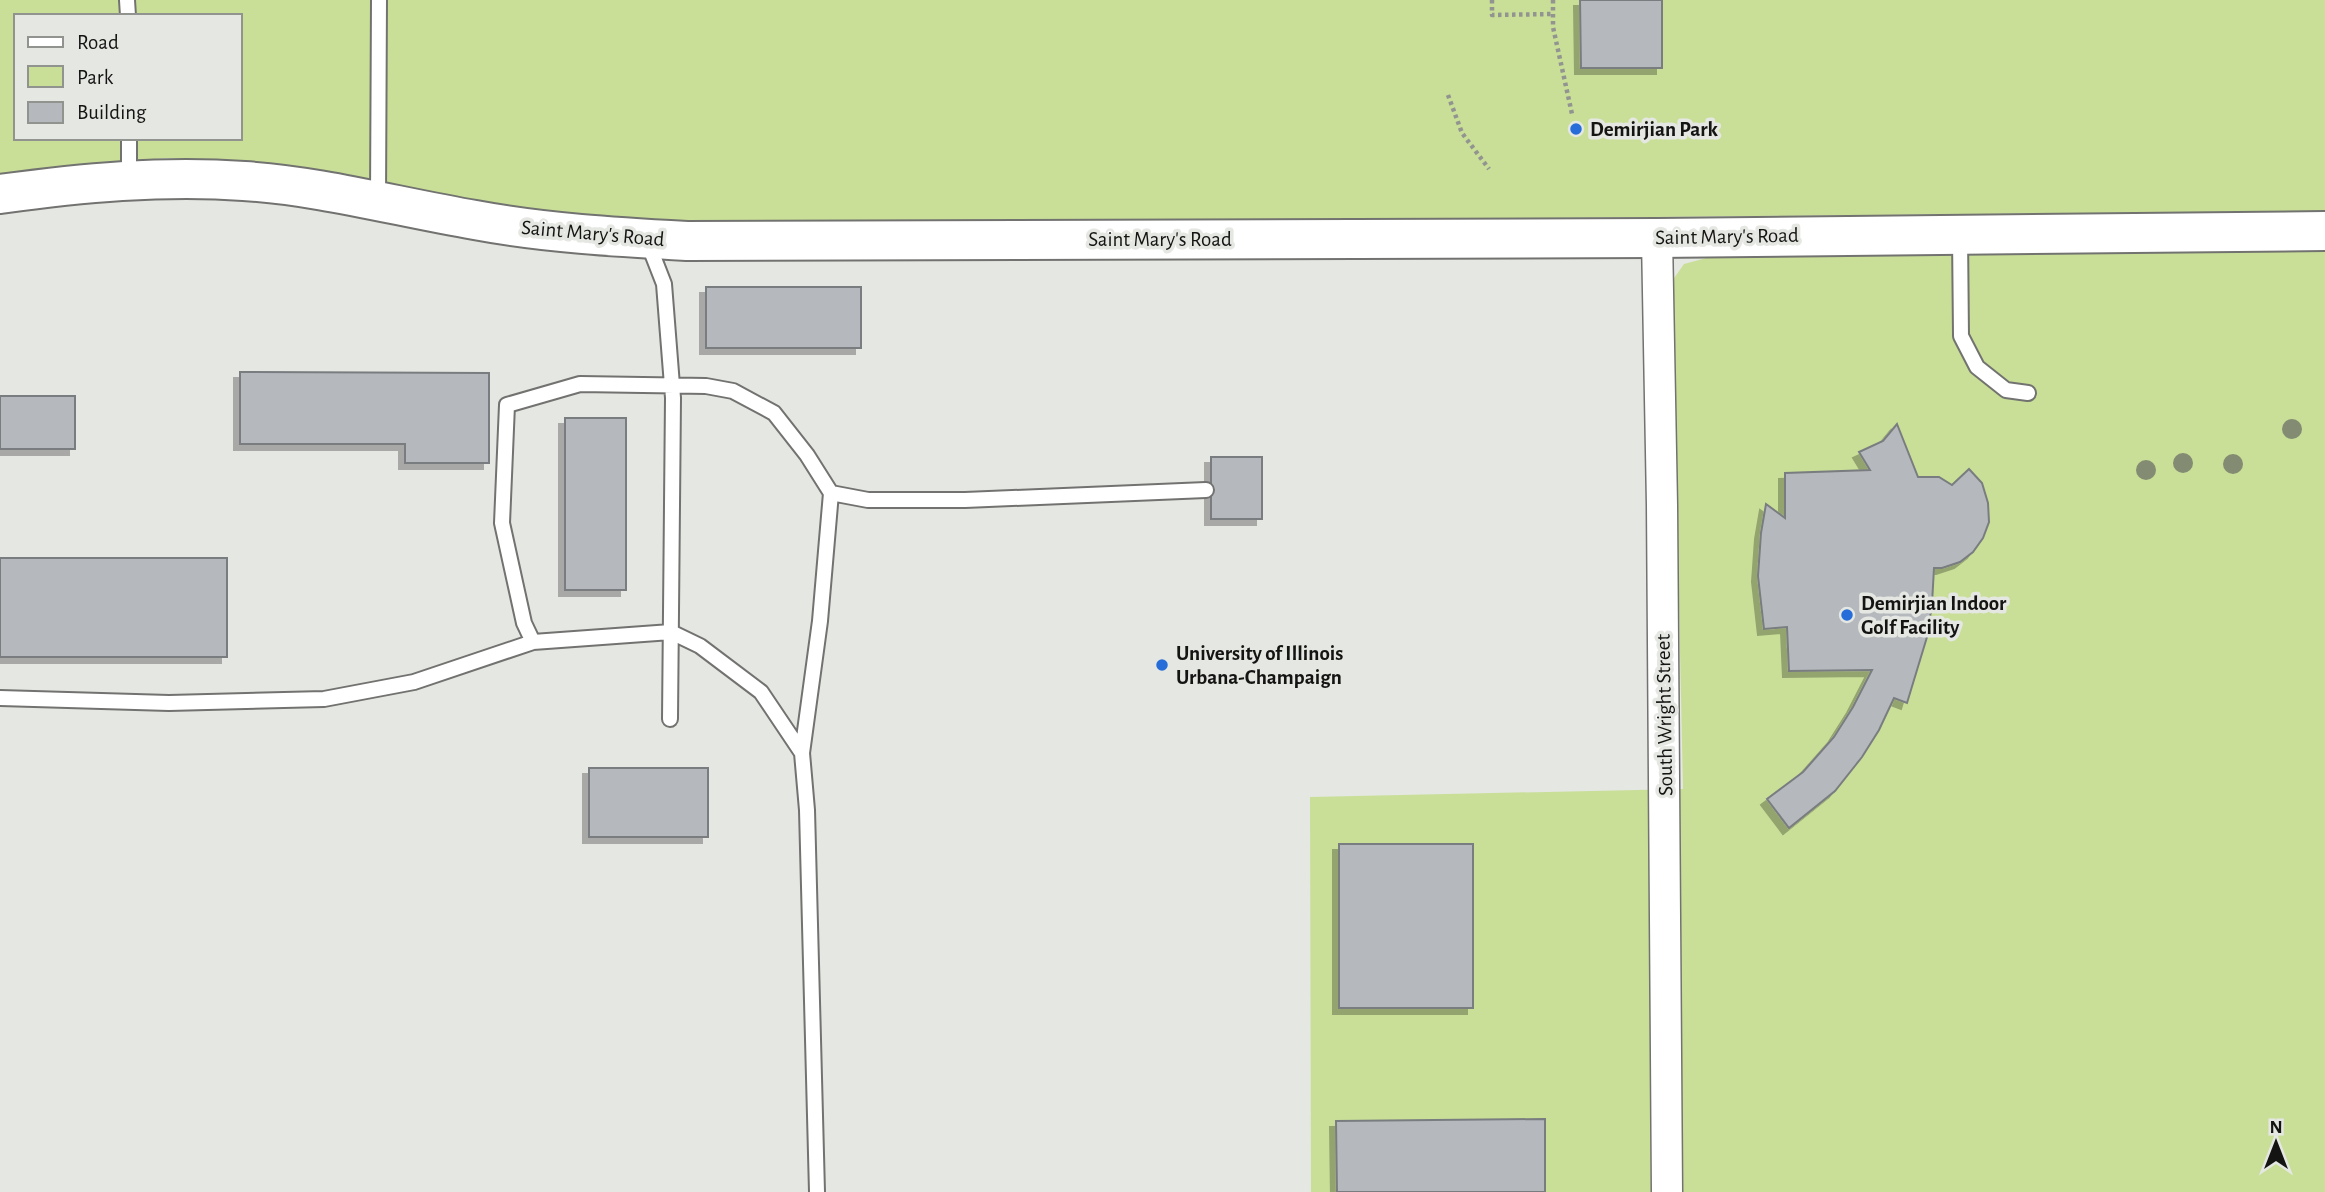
<svg xmlns="http://www.w3.org/2000/svg" width="2325" height="1192" font-family="'Alegreya Sans',sans-serif">
  <defs>
    <filter id="shadow"><feDropShadow dx="-6" dy="6" stdDeviation="0" flood-color="#0004"/></filter>
  </defs>
  <rect width="100%" height="100%" fill="#e5e7e2"/>
  <path fill="#c9df98" fill-rule="evenodd" d="M0,0H2325V211L979,223L652,222L545,214L306,169L167,158L87,164L0,175ZM16,16H240V138H16Z
    M2325,249V1192H1311L1310,797L1683,789L1672,281L1684,264L1710,257Z"/>
  <path fill="#b5b8bc" stroke="#7a7d80" stroke-width="2" filter="url(#shadow)" d="M1580,0H1662V68H1581Z
    M706,287H861V348H706Z
    M240,372L489,373V463H405V444H240Z
    M0,396H75V449H0Z
    M565,418H626V590H565Z
    M1897,424L1918,477H1939L1952,485L1969,469L1982,483L1988,503L1989,522L1983,538L1973,552L1960,562L1942,568H1934L1932,604L1927,637L1907,703L1894,698L1879,730L1862,757L1835,791L1789,828L1767,799L1803,772L1834,737L1853,707L1872,670L1789,671L1787,627L1764,629L1758,576L1761,533L1766,504L1785,518V473L1870,470L1859,452L1883,441Z
    M1211,457H1262V519H1211Z
    M0,558H227V657H0Z
    M589,768H708V837H589Z
    M1339,844H1473V1008H1339Z
    M1545,1119V1192H1337L1336,1121Z"/>
  <g fill="none" stroke-linecap="round" stroke-linejoin="round">
    <g stroke="#727370" stroke-width="18">
      <path id="lane" d="M127,0L128,16
        M129,138V179
        M378,198L379,0
        M1960,235L1961,336L1977,367L2006,390L2028,393
        M648,243L664,284L673,398L670,719
        M533,642L524,623L502,523L507,405L580,384L706,386L733,391L774,413L807,455L831,493L868,500H965L1206,490
        M0,698L169,703L324,699L414,682L533,642L671,632L700,646L761,692L802,753L807,810L817,1192
        M802,753L820,621L831,493"/>
    </g>
    <g stroke="#727370" stroke-width="33">
      <path id="street" d="M1657,238L1662,505L1667,1192"/>
    </g>
    <g stroke="#727370" stroke-width="42">
      <path id="secondary" d="M0,194C80,183 163,175 244,181C322,186 398,207 475,220C545,233 616,237 687,241L1657,238L2325,231"/>
    </g>
    <path stroke="#929490" stroke-width="4.5" stroke-dasharray="3.5 3.5" stroke-linecap="butt" d="M1492,0V15L1553,14
      M1553,0V27L1572,114
      M1448,95L1462,133L1489,169"/>
    <use href="#lane" stroke="#fff" stroke-width="14"/>
    <use href="#street" stroke="#fff" stroke-width="30"/>
    <use href="#secondary" stroke="#fff" stroke-width="38"/>
  </g>
  <g fill="#848b73">
    <circle cx="2292" cy="429" r="10"/>
    <circle cx="2183" cy="463" r="10"/>
    <circle cx="2233" cy="464" r="10"/>
    <circle cx="2146" cy="470" r="10"/>
  </g>
  <g fill="#266dd9" stroke="#e5e7e2" stroke-width="2.5">
    <circle cx="1576" cy="129" r="7"/>
    <circle cx="1847" cy="615" r="7"/>
    <circle cx="1162" cy="665" r="7"/>
  </g>
  <g text-anchor="middle" stroke-width="7" stroke-linejoin="round" paint-order="stroke">
    <g font-size="21" font-weight="bold" fill="#141413" stroke="#e5e7e2" text-anchor="start">
      <text x="1590" y="136">Demirjian Park</text>
      <text x="1861" y="610">Demirjian Indoor<tspan x="1861" dy="24">Golf Facility</tspan></text>
      <text x="1176" y="660">University of Illinois<tspan x="1176" dy="24">Urbana-Champaign</tspan></text>
    </g>
    <g font-size="21" fill="#141413" stroke="#e5e7e2">
      <text transform="translate(593 233) rotate(5)" y="7">Saint Mary's Road</text>
      <text transform="translate(1727 236) rotate(-1)" y="7">Saint Mary's Road</text>
      <text x="1160" y="246">Saint Mary's Road</text>
      <text transform="translate(1664 715) rotate(-91)" y="7">South Wright Street</text>
    </g>
  </g>
  <rect x="14" y="14" width="228" height="126" fill="#e5e7e2" stroke="#91938f" stroke-width="2"/>
  <rect x="28" y="37" width="35" height="10" fill="#ffffff" stroke="#91938f" stroke-width="2"/>
  <text x="77" y="49" font-size="21" fill="#141413">Road</text>
  <rect x="28" y="66" width="35" height="21" fill="#c9df98" stroke="#91938f" stroke-width="2"/>
  <text x="77" y="84" font-size="21" fill="#141413">Park</text>
  <rect x="28" y="102" width="35" height="21" fill="#b5b8bc" stroke="#91938f" stroke-width="2"/>
  <text x="77" y="119" font-size="21" fill="#141413">Building</text>
  <g transform="translate(2276 1143)" stroke="#e5e7e2" stroke-width="5" paint-order="stroke">
  <path d="M0-5L12 26L0 18L-12 26Z" fill="#141413"/>
  <text y="-10" font-size="19" font-weight="bold" text-anchor="middle" fill="#141413">N</text>
  </g>
</svg>
